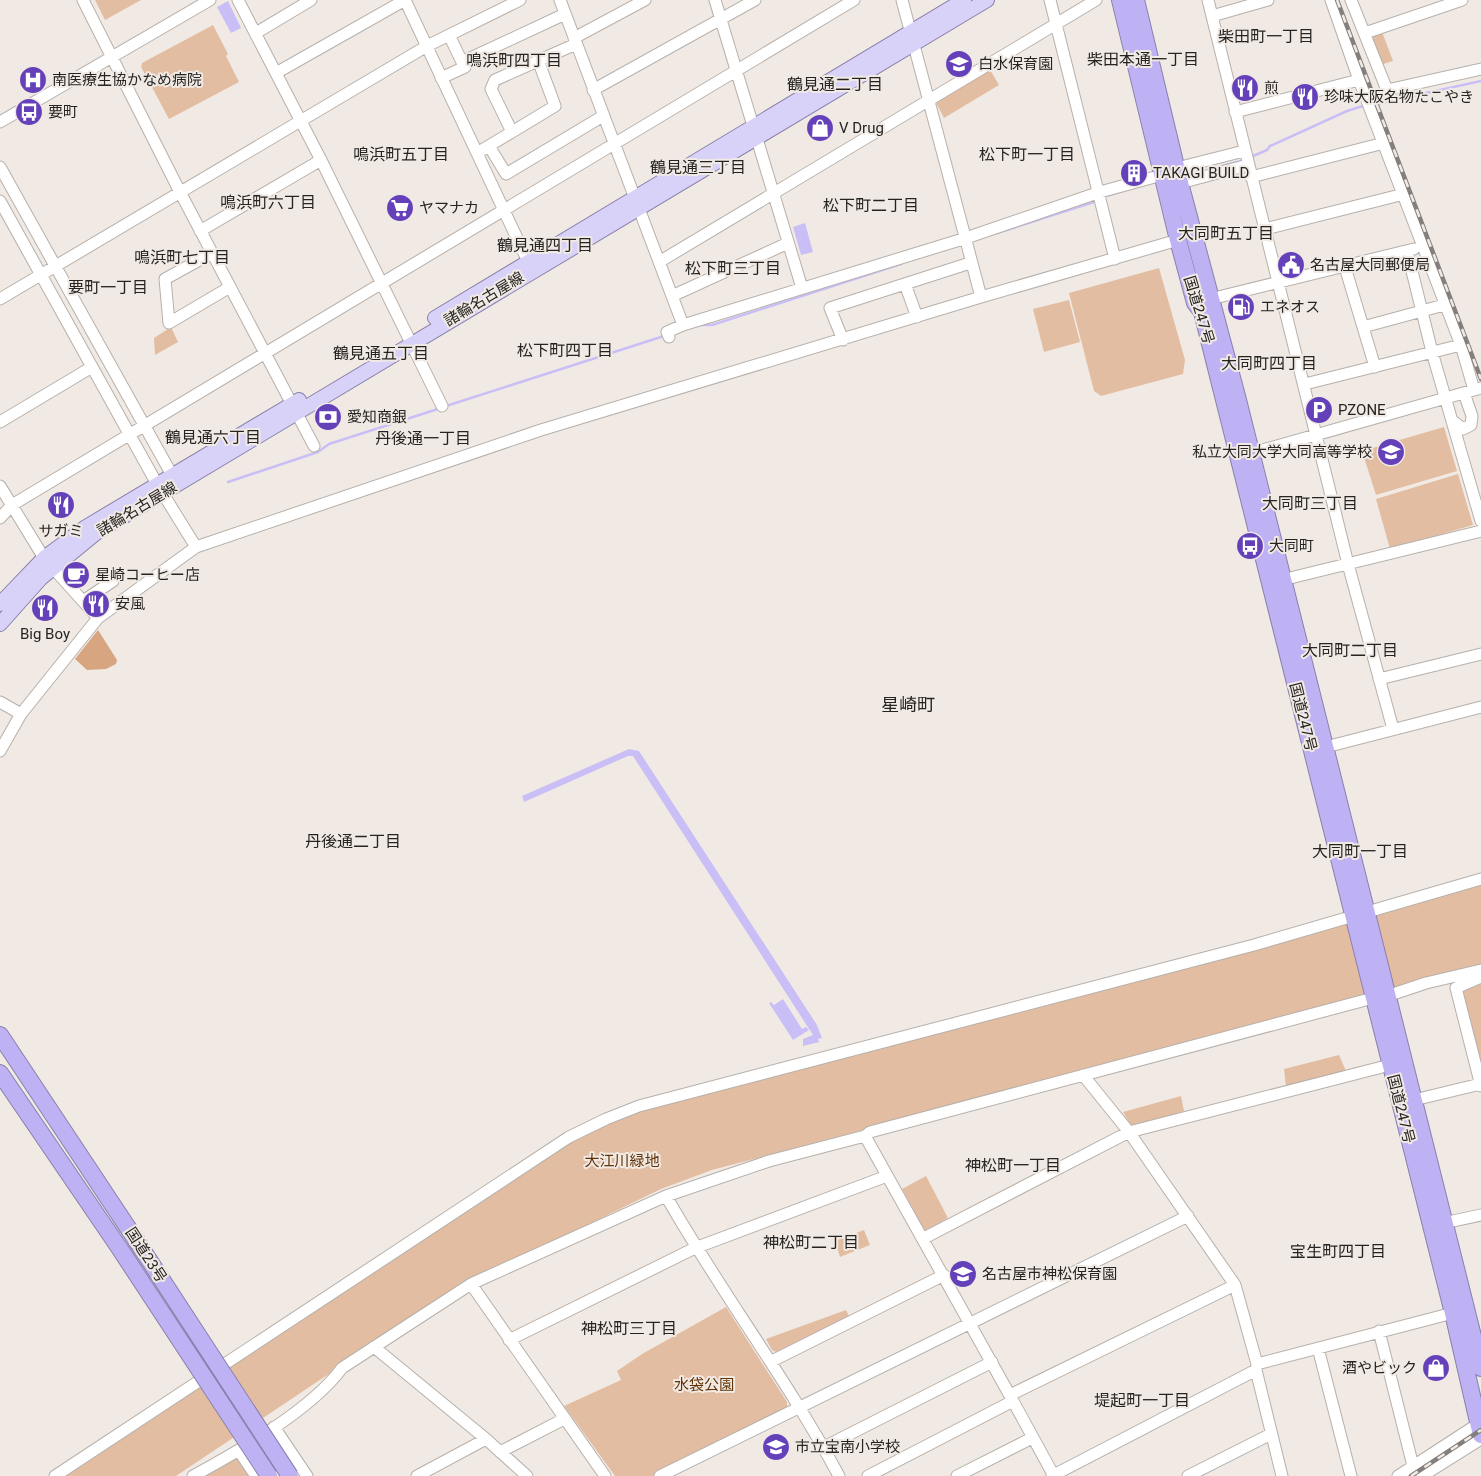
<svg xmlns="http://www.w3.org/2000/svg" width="1481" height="1476" font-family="Roboto,'Noto Sans JP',sans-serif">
  <rect width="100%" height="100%" fill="#f1eae4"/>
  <path fill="#e3bda1" d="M95,0H141L105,20Z
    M213,25L228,54L226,56L239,82L169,119L141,67L142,63Z
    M1381,29L1393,61L1380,65L1369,33Z
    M989,68L999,85L944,118L934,99Z
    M1159,268L1185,360L1183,374L1101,396L1094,391L1069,293Z
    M1069,300L1080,342L1044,352L1033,309Z
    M171,327L178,342L155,355L154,338Z
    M1444,427L1457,471L1376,495L1362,451Z
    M1458,474L1473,525L1390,549L1376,499Z
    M1481,884V966L712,1170L661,1189L459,1287L176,1476H66L571,1141L607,1122L637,1111L754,1082Z
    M1481,980V1070L1461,989Z
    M1339,1055L1346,1071L1286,1087L1284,1069Z
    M1181,1096L1184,1111L1132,1128L1123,1112Z
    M926,1176L948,1218L925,1231L902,1189Z
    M864,1230L870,1245L840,1257L835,1241Z
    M726,1307L787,1402V1407L656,1476H615L564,1406L621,1380L617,1371L642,1354Z
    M846,1310L849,1316L776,1352L772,1350L766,1339Z
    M237,1457L252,1476H200Z"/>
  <path fill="#d7a681" d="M98,630L117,660L116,664L106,669L87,670L75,659Z"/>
  <path fill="#c9bff6" d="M228,1L241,28L231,33L217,7Z
    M805,223L813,252L801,255L793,227Z
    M629,749L639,751L817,1025L822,1038L818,1039L819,1042L803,1046V1039L813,1035L633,756H628L524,802L522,796Z
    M783,999L802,1029L806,1027L809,1030L793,1040L769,1003L771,1002L774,1005Z"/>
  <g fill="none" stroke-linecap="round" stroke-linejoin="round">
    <path stroke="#c9bff6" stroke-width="2.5" d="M1372,105L1481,81
      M1253,156L1267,150L1270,146L1347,111L1366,105
      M1192,174L1241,161
      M1103,197L1123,191
      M994,234L1094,202
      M701,325H712L901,264
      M446,406L664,336
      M228,482L318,452L329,444L441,408"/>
    <g stroke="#b6b0ab" stroke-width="13">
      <path id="minor" d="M83,0L180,192L314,446
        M238,0L321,160L442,406
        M405,0L532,270
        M560,0L683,325
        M715,0L802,288
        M902,0L981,297
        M1050,0L1115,259
        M1208,0L1348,564L1393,729
        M1331,0L1359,80L1461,345L1474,390
        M1351,0L1387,90L1481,69
        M1212,16L1268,0
        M256,33L311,0
        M1365,33L1462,0
        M449,35L462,62
        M574,38L645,0
        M276,73L405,0
        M441,78L465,67L462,62L565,14
        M593,90L755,0
        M1235,112L1359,80
        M0,122L210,0
        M512,132L555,106L538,60
        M489,146L506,174L603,116
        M477,153L512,132L491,89L495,80L576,44
        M0,167L172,475
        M1177,168L1244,151
        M1251,177L1384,143
        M1180,183L1248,165
        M0,201L157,484L196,547
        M1265,229L1404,194
        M200,231L321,160
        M1407,251L1432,352L1481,521
        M212,253L165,279L169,323L230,287
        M659,262L1096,0
        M1345,267L1375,367
        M905,284L917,317
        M672,296L788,243
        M0,299L427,46L520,0
        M1206,300L1414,249
        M1363,327L1444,305
        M669,337L667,332L683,325L963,239L1100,192L1162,175
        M843,340L830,308L970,263
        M1305,384L1461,345
        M1453,421L1463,429L1471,425L1472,416L1464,393
        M0,422L92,367
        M1245,455L1481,388
        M0,486L44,558L98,618
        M0,518L12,505L854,0
        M1282,580L1481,531
        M83,601L113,581
        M1379,679L1481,654
        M0,702L21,714
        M1318,749L1481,707
        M0,751L21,714L98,618L196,547L541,430L981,297L1178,240
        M1481,977L1456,988L1481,1086
        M1387,996L1426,983L1481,970
        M1083,1075L1129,1132L1235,1285L1257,1364L1256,1370L1282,1476
        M1414,1100L1480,1084
        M865,1136L1013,1401L868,1476
        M666,1196C720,1291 787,1379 839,1476
        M1439,1224L1481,1215
        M924,1238L1129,1132L1390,1065
        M471,1284L605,1476
        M1379,1331L1413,1466
        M509,1340L695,1248L887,1176
        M374,1347L486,1439L527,1476
        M1318,1348L1351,1476
        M772,1361L944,1275
        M1257,1364L1453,1313
        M1010,1395L1235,1285
        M1013,1401L1054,1476
        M274,1427L307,1476
        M824,1447L992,1362
        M239,1451L256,1476
        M500,1452L564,1419
        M55,1476L569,1137L606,1119L639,1106L1254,945L1481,879
        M193,1476C239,1451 311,1410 342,1368L471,1284L666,1196L769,1161L865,1136L870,1132L1373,998
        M417,1476L486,1439
        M660,1476L1188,1216
        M957,1476L1032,1438
        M1052,1476L1256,1370
        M1188,1476L1271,1434
        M1398,1476L1478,1424
        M1422,1476L1481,1439"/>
    </g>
    <g stroke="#8980aa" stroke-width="16">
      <path id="major" d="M435,318L964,0
        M0,604L44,558L86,527L299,400
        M0,624L41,578L96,533L987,0"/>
    </g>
    <g stroke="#8980aa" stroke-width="18">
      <path id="highway" d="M1120,0L1178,240L1195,303L1202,312L1453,1313L1481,1435
        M1136,0L1180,183L1237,396L1481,1368
        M0,1035L136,1240
        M0,1073L120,1249"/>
    </g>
    <use href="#minor" stroke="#fff" stroke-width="11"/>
    <use href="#major" stroke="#d8d1f8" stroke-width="14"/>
    <use href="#highway" stroke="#beb2f4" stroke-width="16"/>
    <g stroke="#847f7c" stroke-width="4.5">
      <path id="rail" d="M1337,0L1481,379
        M1411,1476L1481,1430"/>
    </g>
    <use href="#rail" stroke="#f1eae4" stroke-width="2.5" stroke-dasharray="8" stroke-linecap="butt"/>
    <g stroke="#8980aa" stroke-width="18" stroke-linecap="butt">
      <path id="highway-bridge" d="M136,1240L290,1476
        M120,1249L269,1476"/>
    </g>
    <use href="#highway-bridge" stroke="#beb2f4" stroke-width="16"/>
  </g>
  <defs>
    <g id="school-disc" transform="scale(1.4375)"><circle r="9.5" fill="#6541b9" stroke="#f1eae4"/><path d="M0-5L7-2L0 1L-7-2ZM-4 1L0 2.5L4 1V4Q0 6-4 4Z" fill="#fff"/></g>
    <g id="hospital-disc" transform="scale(1.4375)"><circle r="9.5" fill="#6541b9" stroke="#f1eae4"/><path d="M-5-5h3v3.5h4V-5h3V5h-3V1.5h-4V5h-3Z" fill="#fff"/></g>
    <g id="restaurant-disc" transform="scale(1.4375)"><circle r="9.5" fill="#6541b9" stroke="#f1eae4"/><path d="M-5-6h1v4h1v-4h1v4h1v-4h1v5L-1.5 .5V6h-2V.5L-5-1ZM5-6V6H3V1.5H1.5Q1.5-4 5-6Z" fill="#fff"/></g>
    <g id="bus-disc" transform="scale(1.4375)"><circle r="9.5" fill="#6541b9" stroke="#f1eae4"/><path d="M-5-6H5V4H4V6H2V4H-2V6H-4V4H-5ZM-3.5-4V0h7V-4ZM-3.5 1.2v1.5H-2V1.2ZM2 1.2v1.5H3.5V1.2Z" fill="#fff"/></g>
    <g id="shop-disc" transform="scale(1.4375)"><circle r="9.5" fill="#6541b9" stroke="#f1eae4"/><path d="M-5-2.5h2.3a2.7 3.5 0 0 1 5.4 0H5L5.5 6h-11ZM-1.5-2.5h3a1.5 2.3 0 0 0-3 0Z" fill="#fff"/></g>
    <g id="building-disc" transform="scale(1.4375)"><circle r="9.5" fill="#6541b9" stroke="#f1eae4"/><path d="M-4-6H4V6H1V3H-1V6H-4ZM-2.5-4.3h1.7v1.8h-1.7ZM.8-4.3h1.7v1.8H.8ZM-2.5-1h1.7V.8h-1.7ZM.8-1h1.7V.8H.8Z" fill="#fff"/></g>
    <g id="supermarket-disc" transform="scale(1.4375)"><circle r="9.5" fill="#6541b9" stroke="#f1eae4"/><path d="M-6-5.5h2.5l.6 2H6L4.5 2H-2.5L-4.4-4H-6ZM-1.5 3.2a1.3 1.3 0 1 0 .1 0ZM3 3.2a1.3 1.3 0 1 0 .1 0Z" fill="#fff"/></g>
    <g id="civic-disc" transform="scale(1.4375)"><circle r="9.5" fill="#6541b9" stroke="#f1eae4"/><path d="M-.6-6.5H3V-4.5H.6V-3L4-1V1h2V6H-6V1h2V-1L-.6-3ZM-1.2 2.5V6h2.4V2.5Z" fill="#fff"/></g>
    <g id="fuel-disc" transform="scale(1.4375)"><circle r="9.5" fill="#6541b9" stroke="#f1eae4"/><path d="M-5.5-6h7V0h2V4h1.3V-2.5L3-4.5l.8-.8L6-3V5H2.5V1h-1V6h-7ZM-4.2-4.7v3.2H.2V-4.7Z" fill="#fff"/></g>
    <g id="parking-disc" transform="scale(1.4375)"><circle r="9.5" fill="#6541b9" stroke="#f1eae4"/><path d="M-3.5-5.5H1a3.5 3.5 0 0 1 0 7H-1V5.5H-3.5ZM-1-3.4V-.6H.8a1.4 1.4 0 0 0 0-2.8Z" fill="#fff"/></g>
    <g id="bank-disc" transform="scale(1.4375)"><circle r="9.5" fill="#6541b9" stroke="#f1eae4"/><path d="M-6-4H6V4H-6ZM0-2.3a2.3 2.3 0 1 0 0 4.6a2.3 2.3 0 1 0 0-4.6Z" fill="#fff"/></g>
    <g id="cafe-disc" transform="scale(1.4375)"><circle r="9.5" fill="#6541b9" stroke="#f1eae4"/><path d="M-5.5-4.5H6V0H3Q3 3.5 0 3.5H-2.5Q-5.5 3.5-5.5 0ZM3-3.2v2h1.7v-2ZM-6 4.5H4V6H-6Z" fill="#fff"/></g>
  </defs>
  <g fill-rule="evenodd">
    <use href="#school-disc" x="959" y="64"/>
    <use href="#hospital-disc" x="33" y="80"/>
    <use href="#restaurant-disc" x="1245" y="88"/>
    <use href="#restaurant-disc" x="1305" y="97"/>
    <use href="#bus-disc" x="29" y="112"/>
    <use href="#shop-disc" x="820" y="128"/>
    <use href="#building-disc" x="1134" y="173"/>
    <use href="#supermarket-disc" x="400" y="208"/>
    <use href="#civic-disc" x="1291" y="265"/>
    <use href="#fuel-disc" x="1241" y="307"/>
    <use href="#parking-disc" x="1319" y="410"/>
    <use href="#bank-disc" x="328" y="417"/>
    <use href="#school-disc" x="1391" y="452"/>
    <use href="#restaurant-disc" x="61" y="505"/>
    <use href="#bus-disc" x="1250" y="546"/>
    <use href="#cafe-disc" x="76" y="575"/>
    <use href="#restaurant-disc" x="96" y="604"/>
    <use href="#restaurant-disc" x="45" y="608"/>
    <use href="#school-disc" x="963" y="1274"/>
    <use href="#shop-disc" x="1436" y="1368"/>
    <use href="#school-disc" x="776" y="1447"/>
  </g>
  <g text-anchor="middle" stroke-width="4" stroke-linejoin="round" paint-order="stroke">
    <g font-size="15" fill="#262422" stroke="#f1eae4" text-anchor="start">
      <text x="978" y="69">白水保育園</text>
      <text x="52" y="85">南医療生協かなめ病院</text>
      <text x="1264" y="93">煎</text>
      <text x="1324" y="102">珍味大阪名物たこやき</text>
      <text x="48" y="117">要町</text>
      <text x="839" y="133">V Drug</text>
      <text x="1153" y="178">TAKAGI BUILD</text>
      <text x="419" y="213">ヤマナカ</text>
      <text x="1310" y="270">名古屋大同郵便局</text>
      <text x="1260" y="312">エネオス</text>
      <text x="1338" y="415">PZONE</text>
      <text x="347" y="422">愛知商銀</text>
      <text x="1372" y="457" text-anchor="end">私立大同大学大同高等学校</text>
      <text x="61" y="536" text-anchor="middle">サガミ</text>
      <text x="1269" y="551">大同町</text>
      <text x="95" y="580">星崎コーヒー店</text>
      <text x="115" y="609">安風</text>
      <text x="45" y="639" text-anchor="middle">Big Boy</text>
      <text x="982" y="1279">名古屋市神松保育園</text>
      <text x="1417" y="1373" text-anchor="end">酒やビック</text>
      <text x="795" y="1452">市立宝南小学校</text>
    </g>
    <g font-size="15" fill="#262422" stroke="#f1eae4">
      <text transform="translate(484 299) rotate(-31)" y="5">諸輪名古屋線</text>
      <text transform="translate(1199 310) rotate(73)" y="5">国道247号</text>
      <text transform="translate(137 509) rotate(-31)" y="5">諸輪名古屋線</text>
      <text transform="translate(1303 717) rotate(76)" y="5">国道247号</text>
      <text transform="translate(1401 1109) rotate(76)" y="5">国道247号</text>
      <text transform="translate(146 1255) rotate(57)" y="5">国道23号</text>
    </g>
    <g font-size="15" fill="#613305" stroke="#f1eae4">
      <text x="622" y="1166">大江川緑地</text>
      <text x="704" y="1390">水袋公園</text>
    </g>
    <g font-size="16" fill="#262422" stroke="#f1eae4">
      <text x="1266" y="42">柴田町一丁目</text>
      <text x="1143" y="65">柴田本通一丁目</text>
      <text x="514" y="66">鳴浜町四丁目</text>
      <text x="835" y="90">鶴見通二丁目</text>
      <text x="401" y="160">鳴浜町五丁目</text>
      <text x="1027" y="160">松下町一丁目</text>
      <text x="698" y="173">鶴見通三丁目</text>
      <text x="268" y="208">鳴浜町六丁目</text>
      <text x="871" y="211">松下町二丁目</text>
      <text x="1226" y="239">大同町五丁目</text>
      <text x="545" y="251">鶴見通四丁目</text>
      <text x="182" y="263">鳴浜町七丁目</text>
      <text x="733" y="274">松下町三丁目</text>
      <text x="108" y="293">要町一丁目</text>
      <text x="565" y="356">松下町四丁目</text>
      <text x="381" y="359">鶴見通五丁目</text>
      <text x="1269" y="369">大同町四丁目</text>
      <text x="213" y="443">鶴見通六丁目</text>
      <text x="423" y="444">丹後通一丁目</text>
      <text x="1310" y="509">大同町三丁目</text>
      <text x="1350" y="656">大同町二丁目</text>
      <text x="353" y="847">丹後通二丁目</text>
      <text x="1360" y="857">大同町一丁目</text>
      <text x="1013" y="1171">神松町一丁目</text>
      <text x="811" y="1248">神松町二丁目</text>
      <text x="1338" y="1257">宝生町四丁目</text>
      <text x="629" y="1334">神松町三丁目</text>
      <text x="1142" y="1406">堤起町一丁目</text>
    </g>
    <g font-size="18" fill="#262422" stroke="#f1eae4">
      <text x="908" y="711">星崎町</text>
    </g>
  </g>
</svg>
